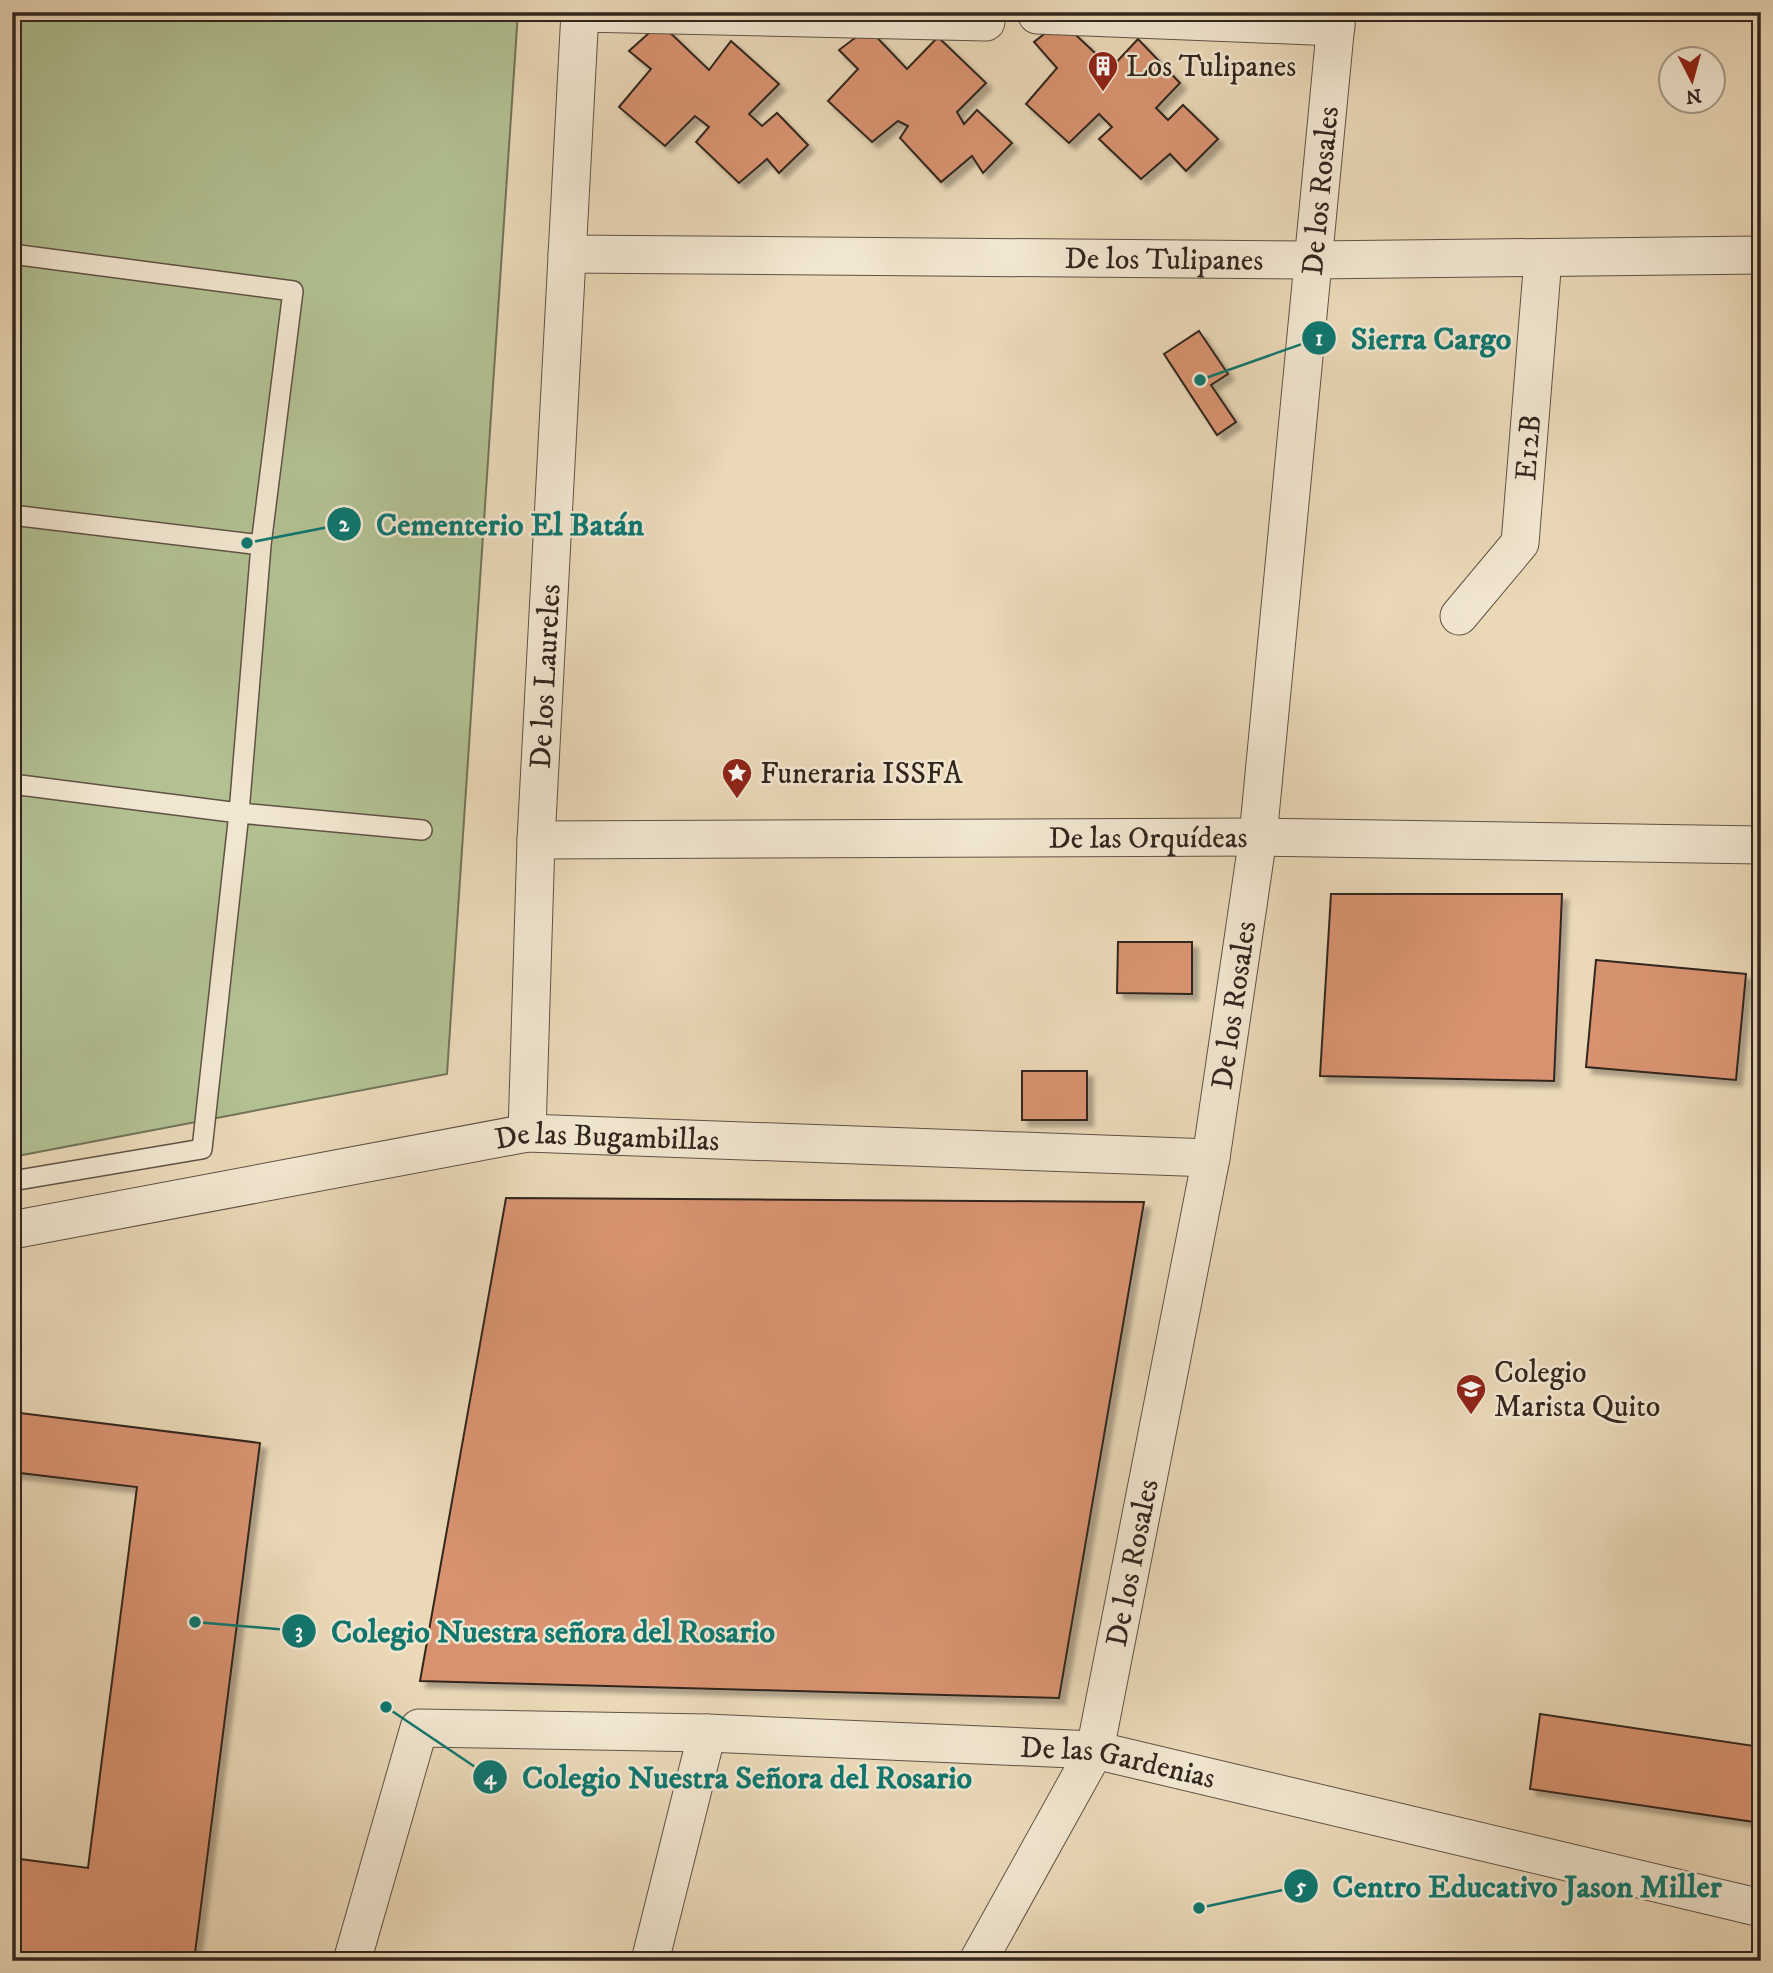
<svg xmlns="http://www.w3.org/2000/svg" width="1773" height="1973" font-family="'IM FELL DW Pica',serif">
  <defs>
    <filter id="shadow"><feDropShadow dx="6" dy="6" stdDeviation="2" flood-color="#0004"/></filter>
  </defs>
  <rect width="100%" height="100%" fill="#ead8b7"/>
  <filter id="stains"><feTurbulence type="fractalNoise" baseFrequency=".00286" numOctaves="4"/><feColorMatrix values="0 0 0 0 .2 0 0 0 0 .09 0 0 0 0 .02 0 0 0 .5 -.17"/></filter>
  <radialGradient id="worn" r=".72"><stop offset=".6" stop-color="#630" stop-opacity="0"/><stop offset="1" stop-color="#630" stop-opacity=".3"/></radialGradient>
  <path fill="#b2c092" stroke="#727358" stroke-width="2" d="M12,12H518L447,1074L12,1157Z"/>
  <path fill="#d8926f" stroke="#32261f" stroke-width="2" filter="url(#shadow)" d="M1061,21L1111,68L1138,39L1180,83L1156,108L1168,120L1183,105L1218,139L1186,171L1170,154L1141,179L1099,139L1112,127L1099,114L1069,143L1026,104L1057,68L1034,42Z
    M660,23L709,70L731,41L779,84L749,114L762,126L777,113L808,145L779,173L767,159L739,183L696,142L709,127L695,116L665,146L619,107L651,69L629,51Z
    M868,28L907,69L938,37L986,83L957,112L964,124L977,110L1012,143L983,173L972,156L941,182L900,138L908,126L898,121L872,142L828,101L858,69L839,50Z
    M1199,331L1228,374L1211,385L1236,422L1217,435L1164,354Z
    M1331,894H1562L1554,1081L1320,1076Z
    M1118,942H1192V994L1117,993Z
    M1596,960L1746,974L1736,1080L1586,1067Z
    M1022,1071H1087V1120H1022Z
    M506,1198L1144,1202L1059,1698L420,1681Z
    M12,1412L260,1443L194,1961H78L12,1953V1858L88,1868L137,1487L12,1472Z
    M1540,1714L1761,1747V1823L1530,1789Z"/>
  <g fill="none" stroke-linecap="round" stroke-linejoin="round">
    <g stroke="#605245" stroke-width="22">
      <path id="lane" d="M12,254L293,291L261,545L239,813L202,1149L12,1181
        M12,515L261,545
        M12,784L239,813L422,830"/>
    </g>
    <g stroke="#605245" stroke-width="39">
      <g id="street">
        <path d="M580,13L986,22"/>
        <path d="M1037,15L1336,27"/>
        <path id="s1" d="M567,254L1313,260L1761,255"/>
        <path id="s2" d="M1459,616L1520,543L1543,258"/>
        <path id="s3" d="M536,840L1258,837L1761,845"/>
        <path id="s4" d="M527,1133L536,840L580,12"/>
        <path id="s5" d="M12,1230L527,1133L1211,1158"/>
        <path id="s6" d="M352,1961L419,1728L707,1733L1095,1750L1761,1908"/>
        <path d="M650,1961L707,1733"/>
        <path id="s7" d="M978,1961L1095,1750L1211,1158L1258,837L1337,12"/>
      </g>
    </g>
    <use href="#lane" stroke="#f1e6d0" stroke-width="19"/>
    <use href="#street" stroke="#f1e6d0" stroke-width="37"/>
  </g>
  <defs>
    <g id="building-pin" transform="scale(1.575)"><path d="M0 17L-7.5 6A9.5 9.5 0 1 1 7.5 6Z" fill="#8f2418" stroke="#f1e6d0"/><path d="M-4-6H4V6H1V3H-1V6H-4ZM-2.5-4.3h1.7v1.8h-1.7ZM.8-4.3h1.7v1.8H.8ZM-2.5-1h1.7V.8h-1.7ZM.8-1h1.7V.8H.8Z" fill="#fff"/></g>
    <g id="sight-pin" transform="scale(1.575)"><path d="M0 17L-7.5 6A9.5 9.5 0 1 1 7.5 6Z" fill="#8f2418" stroke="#f1e6d0"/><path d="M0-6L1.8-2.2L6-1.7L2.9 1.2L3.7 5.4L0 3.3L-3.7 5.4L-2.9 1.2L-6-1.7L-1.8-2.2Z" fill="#fff"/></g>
    <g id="school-pin" transform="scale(1.575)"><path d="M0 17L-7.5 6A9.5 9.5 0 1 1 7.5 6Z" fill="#8f2418" stroke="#f1e6d0"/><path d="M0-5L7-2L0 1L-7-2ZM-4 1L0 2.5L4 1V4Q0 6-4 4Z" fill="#fff"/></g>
  </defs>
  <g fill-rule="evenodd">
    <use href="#building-pin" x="1103" y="66"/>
    <use href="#sight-pin" x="737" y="773"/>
    <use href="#school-pin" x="1471" y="1389"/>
  </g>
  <g text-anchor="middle" stroke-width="5" stroke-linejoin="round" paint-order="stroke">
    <g font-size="30" fill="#32261f" stroke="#f1e6d0" text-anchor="start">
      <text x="1126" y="76">Los Tulipanes</text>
      <text x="760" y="783">Funeraria ISSFA</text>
      <text x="1494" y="1382">Colegio<tspan x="1494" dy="34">Marista Quito</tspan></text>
    </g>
    <g font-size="30" fill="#32261f" stroke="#f1e6d0">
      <text dy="10" stroke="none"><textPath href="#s7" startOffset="1818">De los Rosales</textPath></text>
      <text dy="10" stroke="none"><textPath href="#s1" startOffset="597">De los Tulipanes</textPath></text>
      <text dy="10" stroke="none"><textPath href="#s2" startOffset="191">E12B</textPath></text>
      <text dy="10" stroke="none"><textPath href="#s4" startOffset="457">De los Laureles</textPath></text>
      <text dy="10" stroke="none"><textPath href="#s3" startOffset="612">De las Orquídeas</textPath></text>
      <text dy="10" stroke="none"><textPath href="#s7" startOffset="999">De los Rosales</textPath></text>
      <text dy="10" stroke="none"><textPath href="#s5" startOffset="604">De las Bugambillas</textPath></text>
      <text dy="10" stroke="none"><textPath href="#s7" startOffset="432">De los Rosales</textPath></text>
      <text dy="10" stroke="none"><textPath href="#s6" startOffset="943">De las Gardenias</textPath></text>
    </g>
  </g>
  <path fill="none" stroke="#0f766e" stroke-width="2.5" d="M1200 380L1319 338M247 543L344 524M195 1622L299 1631M386 1707L490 1777M1199 1908L1301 1886"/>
  <g fill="#0f766e" stroke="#f1e6d0" stroke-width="2.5">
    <circle cx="1200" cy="380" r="7"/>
    <circle cx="247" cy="543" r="7"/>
    <circle cx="195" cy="1622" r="7"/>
    <circle cx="386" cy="1707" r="7"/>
    <circle cx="1199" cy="1908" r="7"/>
    <circle cx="1319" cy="338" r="18"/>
    <circle cx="344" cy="524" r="18"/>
    <circle cx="299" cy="1631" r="18"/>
    <circle cx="490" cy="1777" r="18"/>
    <circle cx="1301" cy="1886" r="18"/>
  </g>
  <g font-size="21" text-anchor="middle" font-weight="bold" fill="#fff">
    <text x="1319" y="345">1</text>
    <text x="344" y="531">2</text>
    <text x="299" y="1638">3</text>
    <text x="490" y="1784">4</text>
    <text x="1301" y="1893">5</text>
  </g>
  <g font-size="32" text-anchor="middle" font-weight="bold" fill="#0f766e" stroke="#f1e6d0" stroke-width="5" stroke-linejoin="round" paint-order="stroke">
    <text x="1431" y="349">Sierra Cargo</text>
    <text x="510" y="535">Cementerio El Batán</text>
    <text x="553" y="1642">Colegio Nuestra señora del Rosario</text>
    <text x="747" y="1788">Colegio Nuestra Señora del Rosario</text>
    <text x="1527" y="1897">Centro Educativo Jason Miller</text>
  </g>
  <rect width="1773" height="1973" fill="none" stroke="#ead8b7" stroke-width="42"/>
  <rect x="14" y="14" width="1745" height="1945" fill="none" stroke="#32261f" stroke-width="3.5"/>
  <rect x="21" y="21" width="1731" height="1931" fill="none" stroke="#32261f" stroke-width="2"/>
  <g transform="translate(1692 80) rotate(174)"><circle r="33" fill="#f1e6d0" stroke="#a59989" stroke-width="2"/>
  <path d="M0-5L12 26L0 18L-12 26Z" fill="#8f2418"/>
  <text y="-10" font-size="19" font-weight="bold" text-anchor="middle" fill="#32261f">N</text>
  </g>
  <rect width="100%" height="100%" filter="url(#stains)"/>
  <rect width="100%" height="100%" fill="url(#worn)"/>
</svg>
